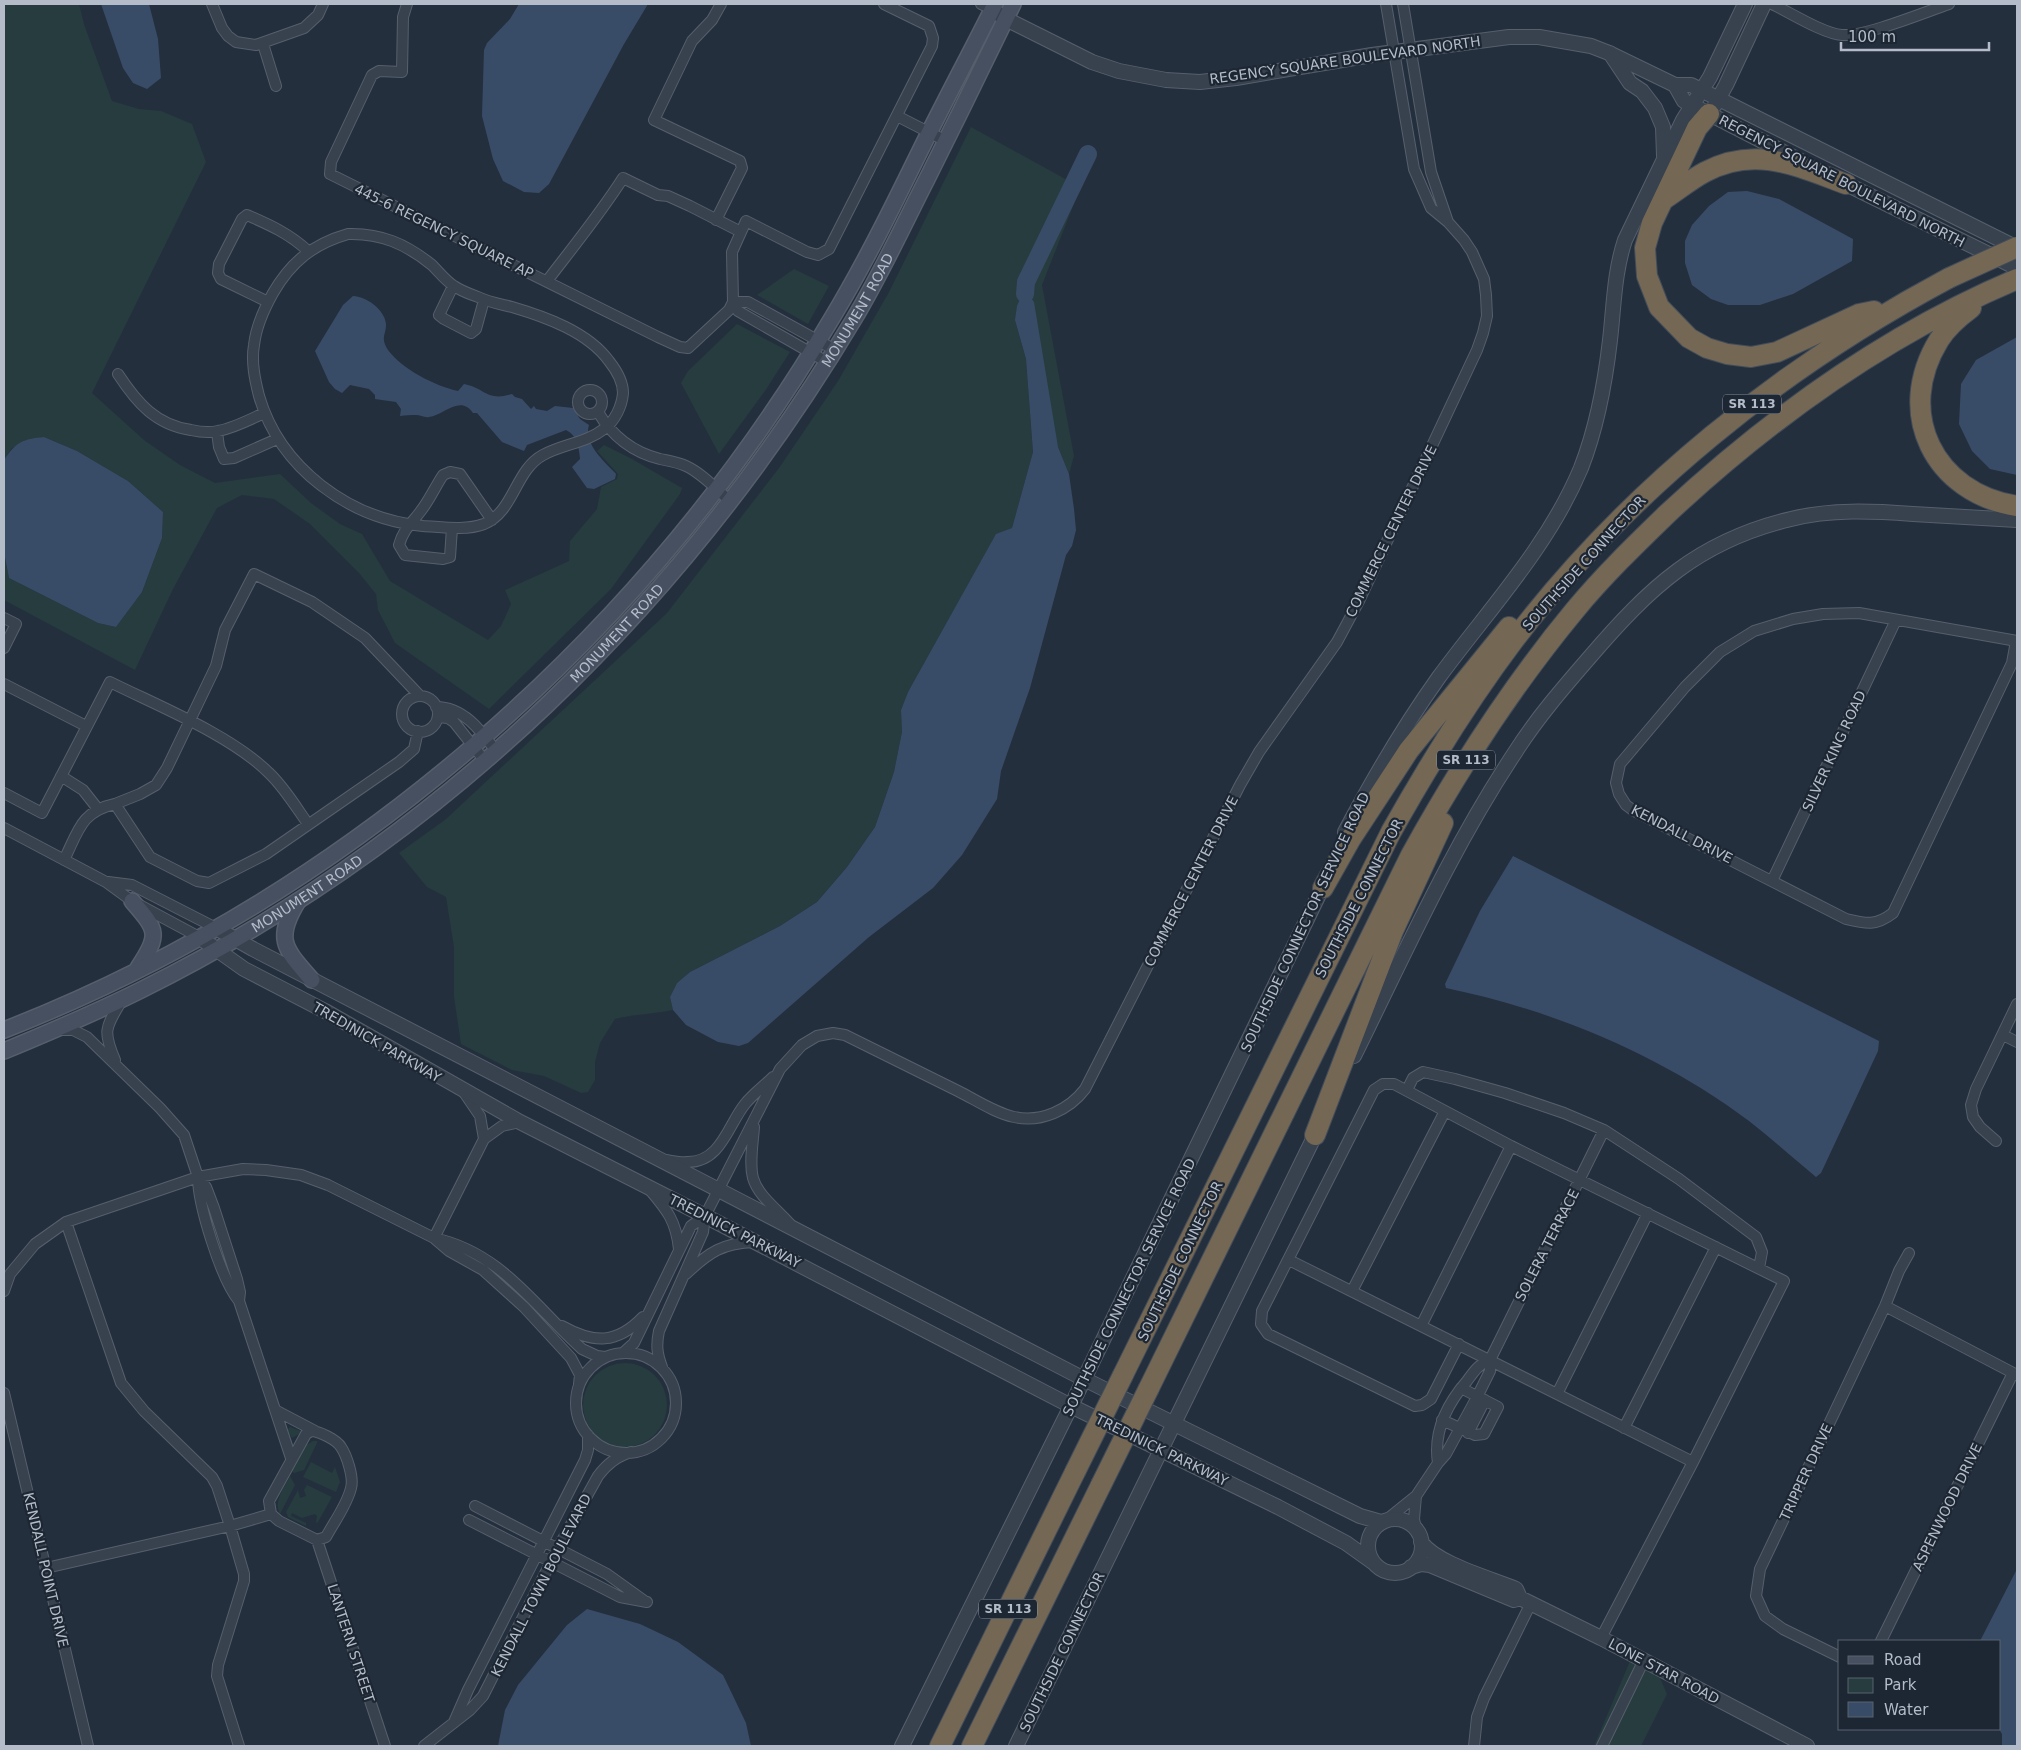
<svg xmlns="http://www.w3.org/2000/svg" width="2021" height="1750" font-family="'DejaVu Sans',sans-serif">
  <rect width="100%" height="100%" fill="#242f3e"/>
  <path fill="#263c3f" d="M4,4H79L84,24L112,101L139,109L161,111L192,124L206,162L92,393L144,440L180,465L215,483L280,474L311,503L340,524L362,534L390,581L488,640L501,626L511,604L505,590L569,561L570,541L597,509L601,487L617,479L618,474L597,451L604,445L632,459L682,488L680,494L611,589L489,709L395,643L378,610L376,594L359,573L310,524L274,499L242,495L217,508L173,589L135,670L4,600V552L9,578L98,623L116,627L142,592L162,538L163,512L128,481L77,451L44,437L12,448L4,460Z
    M971,127L1078,186L1079,191L1042,285L1074,456L1069,474L1058,447L1015,320L1026,359L1033,452L1012,528L996,535L908,692L901,710L902,732L894,772L875,827L847,867L817,902L780,926L690,972L677,983L670,997L673,1010C654,1014 635,1014 615,1019L600,1043L595,1062V1080L588,1092L581,1093L544,1076L512,1070L461,1044L454,997V947L446,897L427,887L399,853L446,819L667,613L779,468L838,381L889,292Z
    M794,269L829,286L808,324L757,295Z
    M737,324L790,352L765,391L719,454L681,383L688,371Z
    M583 1405a42 42 0 1 1 84 0a42 42 0 1 1-84 0Z
    M290,1427L301,1431V1433L292,1438L287,1430Z
    M313,1441H317V1443L304,1470L294,1473L292,1471L306,1445Z
    M311,1462L332,1473L335,1467L340,1482L336,1492L303,1477Z
    M290,1476L295,1485L280,1514C273,1501 284,1488 290,1476Z
    M307,1485L332,1497L318,1522L316,1523L317,1516L315,1514L302,1518L292,1513L291,1516L306,1523V1526L288,1517L286,1512L298,1490L300,1498L306,1496L304,1490Z
    M1630,1661L1660,1678L1667,1694L1641,1746H1594Z"/>
  <path fill="#394c67" d="M101,4H149L158,39L161,78L147,89L133,83L123,68Z
    M519,4H648L624,44L549,184L539,193L524,192L503,181L493,159L482,116L484,50L487,43L510,19Z
    M1747,191L1779,199L1853,239L1852,261L1793,294L1760,305H1728L1711,299L1692,285L1685,263V241L1692,225L1709,206L1728,192Z
    M1022,294H1028L1034,302L1058,447L1069,474L1074,509L1076,530L1072,546L1066,555L1030,688L1001,771L997,799L962,855L933,888L869,937L748,1043L739,1046L718,1042L686,1025L673,1010L670,997L677,983L690,972L780,926L817,902L847,867L875,827L894,772L902,732L901,710L908,692L996,534L1012,528L1033,452L1026,359L1015,320L1017,306Z
    M353,296C366,296 385,310 386,324C386,336 380,337 388,350C402,369 435,386 458,391L464,384C485,388 487,402 512,394L515,397L522,399L531,409L534,406L536,409L547,411L555,406L573,408L580,419L589,425C583,444 605,462 616,474L615,479L594,489L587,488L572,467L580,459C579,448 577,435 566,430L527,445L524,451L502,442L477,413H473C460,394 443,416 429,417C425,418 420,415 416,415C411,415 405,415 400,416L401,409L396,402L375,399V395L369,389L350,385L342,393L335,389L329,382L315,351L343,305Z
    M2017,337V475L1990,469L1972,451L1959,424L1961,384L1976,360Z
    M44,437L77,451L128,481L163,512L162,538L142,592L116,627L98,623L9,578L4,552V460C16,442 23,439 44,437Z
    M1513,856L1879,1041L1878,1051L1821,1173L1816,1177C1794,1159 1772,1139 1749,1121C1661,1055 1553,1010 1446,988L1445,984L1480,911Z
    M2017,1569V1746H2002V1734L1999,1729L2000,1641H1980Z
    M587,1609L640,1624L678,1642L723,1675L746,1723L751,1746H498L505,1710L518,1685L567,1625Z"/>
  <g fill="none" stroke-linecap="round" stroke-linejoin="round">
    <path stroke="#394c67" stroke-width="18" d="M1025,294L1026,282L1088,154"/>
    <g stroke="#565f6c" stroke-width="12">
      <path id="minor" d="M212,4L222,28L228,36L236,42L256,45L304,28L318,15L323,4
        M407,4L403,17L402,72L379,71L372,75L331,162L330,174L658,337L680,347L688,348L729,310L733,302L732,252L746,221L807,252L818,255L829,249L932,46L933,38L929,26L884,4
        M981,4L992,9
        M1403,4L1431,172L1448,222
        M1772,4C1789,12 1824,34 1842,35C1865,37 1925,12 1949,4
        M263,44L276,86
        M897,116L946,141
        M716,220L742,168L740,161L654,120L692,41L712,20L721,4
        M348,234C381,233 406,244 432,265C439,272 446,281 454,286C461,291 470,294 478,297C488,302 500,304 512,307C546,317 588,332 609,361C617,371 623,381 623,393C622,406 615,421 604,429C586,443 563,444 543,455C515,470 514,512 484,524C465,531 442,527 423,526C349,519 280,468 259,396C255,380 251,362 254,345C256,327 264,309 273,293C291,262 313,244 348,234Z
        M547,281C573,247 600,214 623,178L658,195L668,196L690,206L741,232
        M453,286L439,315L444,319L471,333L476,329L484,300
        M268,302L221,279L218,273L219,264L242,219L247,215C270,225 290,234 308,251
        M733,302H748L835,350
        M733,302L738,311L827,362
        M118,374C137,403 156,425 191,430C200,432 209,433 218,431C234,428 249,420 264,413
        M578 402a12 12 0 1 1 24 0a12 12 0 1 1-24 0Z
        M598,412C612,436 632,452 660,459C669,461 677,462 686,466C703,474 717,490 731,502
        M217,432L219,447L224,459L234,458L277,439
        M452,528L450,557L443,559L405,555L399,545C403,530 411,524 420,512C429,501 435,487 443,475L450,472L460,474L492,520
        M4,618L16,624L4,648
        M2016,641L2012,663L1893,913C1876,926 1867,924 1846,919L1634,811L1626,805L1619,794L1616,783L1620,764L1685,687L1720,652L1754,631L1793,619L1823,614L1859,613L2017,641
        M4,684L86,726
        M402 714a18 18 0 1 1 36 0a18 18 0 1 1-36 0Z
        M436,707C464,707 481,731 496,751
        M438,717L448,718L454,722L485,761
        M418,731L414,749L399,762L266,854L209,883L197,881L150,857L115,804L140,794L156,785L167,768L216,666L225,630L254,574L312,602L365,638L420,696
        M61,776L83,790L98,809
        M4,793L42,813L110,682C158,706 231,735 269,773C284,787 296,807 308,824
        M4,828L106,882L132,901L199,937
        M64,860C78,832 81,811 115,804
        M1772,881L1896,620
        M108,882L132,885L216,928
        M59,1030H73L87,1037L160,1108L184,1135L198,1177L206,1187L214,1208L237,1279L240,1292L239,1301
        M2003,1035L2017,1042
        M115,1060C102,1030 106,1027 122,1000
        M1407,1090L1413,1078L1423,1072L1455,1079L1505,1093L1564,1113L1604,1130L1679,1179L1756,1237L1762,1252L1759,1268
        M463,1091L480,1116L484,1139
        M754,1127C753,1143 749,1163 753,1178C758,1196 778,1210 790,1224
        M1996,1141L1980,1127L1973,1117L1971,1105L1976,1089L2017,1004
        M665,1160C673,1161 681,1163 688,1162C721,1162 728,1125 745,1104C753,1094 764,1086 773,1077
        M198,1177C198,1205 221,1279 239,1301L291,1458
        M650,1190C667,1210 676,1221 679,1249
        M66,1222L121,1383L144,1411L212,1477L217,1486L230,1526L244,1574V1581L218,1665L217,1676L239,1746
        M434,1238L484,1139L502,1126L520,1122
        M435,1239L449,1251L483,1270L524,1307L571,1358L580,1375L579,1384
        M1289,1260L1693,1462
        M686,1274C709,1252 723,1243 754,1242
        M4,1291L10,1274L35,1244L66,1222L198,1177L243,1169L266,1170L301,1175L328,1185L434,1238C502,1253 534,1306 582,1349L597,1356L605,1357
        M1352,1291L1445,1111
        M1885,1306L2017,1375
        M562,1326C594,1344 617,1344 643,1317
        M1421,1326L1511,1146
        M1459,1344L1431,1399L1422,1405L1415,1406L1268,1334L1261,1324L1262,1311L1374,1090L1383,1084H1394L1511,1146L1784,1281L1693,1462L1601,1638
        M623,1353L634,1343L691,1226L705,1216L780,1069L802,1045L817,1036L833,1033L845,1035C883,1054 921,1073 958,1091C976,1100 995,1113 1014,1117C1041,1123 1069,1110 1085,1089L1240,785L1259,752L1337,642L1359,601L1477,350L1483,333L1487,316L1486,295L1484,279L1472,252L1464,240L1448,222L1431,208L1414,169L1386,4
        M576 1403a50 50 0 1 1 100 0a50 50 0 1 1-100 0Z
        M1490,1360L1604,1130
        M1490,1360V1371L1477,1397L1446,1454L1438,1463C1433,1431 1447,1404 1467,1381C1475,1370 1478,1365 1490,1360Z
        M662,1367C657,1354 656,1345 659,1331L703,1232L705,1216
        M4,1393L88,1746
        M1557,1394L1648,1213
        M275,1410L315,1431
        M1442,1420L1475,1435L1484,1434L1498,1407L1461,1388
        M1624,1428L1716,1247
        M311,1431C319,1431 337,1440 341,1447C347,1456 354,1478 351,1488C347,1505 334,1522 326,1537L317,1540L279,1521L271,1514L269,1501L306,1434Z
        M1468,1433L1485,1400
        M475,1506L607,1574L646,1602
        M469,1520L620,1597L647,1602
        M1385,1521L1416,1496L1438,1463
        M1416,1529L1414,1519L1416,1496
        M317,1540L385,1746
        M46,1568L230,1526L271,1514
        M1881,1641L2013,1373
        M1840,1657L1783,1629L1765,1616L1756,1596L1760,1569L1885,1306L1899,1271L1909,1253
        M454,1722L468,1690L585,1460L588,1450V1435
        M424,1746L470,1710L483,1696L558,1548L598,1476C607,1464 616,1457 631,1452
        M1474,1746L1477,1717L1484,1698L1531,1603
        M1602,1746L1644,1660"/>
    </g>
    <g stroke="#565f6c" stroke-width="16">
      <path id="tertiary" d="M997,13L1006,19L1092,62L1119,71L1166,80L1200,82L1236,78L1372,55L1509,37H1539L1591,46L1609,53L1675,85H1691L2017,248
        M1610,53L1630,83L1642,91L1655,108L1663,127L1664,156
        M1675,85L1684,101L1801,161
        M1715,105L1726,85L1764,4
        M1840,181L2017,268
        M1345,832C1373,779 1404,726 1439,677C1489,609 1548,547 1581,468C1597,427 1605,384 1610,340C1614,306 1614,273 1625,240L1683,120L1710,77L1745,4
        M216,928L253,949L1084,1379L1360,1516L1381,1522
        M199,937L244,969L325,1011L520,1122L705,1216L1071,1406L1278,1507L1346,1543L1374,1563
        M1354,1056C1405,953 1452,847 1516,751C1537,718 1563,688 1589,658C1649,588 1698,541 1791,519C1831,509 1872,511 1913,514C1948,516 1983,518 2017,520
        M1368 1546a27 27 0 1 1 54 0a27 27 0 1 1-54 0Z
        M1411,1567L1421,1564L1430,1565L1514,1600L1520,1598L1516,1589C1490,1578 1437,1564 1421,1542
        M1520,1598L1601,1638L1807,1746
        M902,1746L1071,1406L1326,880
        M1016,1746L1319,1127"/>
    </g>
    <g stroke="#565f6c" stroke-width="18">
      <g id="secondary">
        <path d="M132,901C158,931 160,934 138,968"/>
        <path d="M298,901C274,940 285,949 312,980"/>
        <path d="M4,1030C349,895 644,637 832,318C864,265 891,210 918,155C943,104 970,54 995,4"/>
        <path id="s1" d="M4,1051C50,1032 97,1012 141,990C441,841 683,605 854,319C881,274 903,226 927,179C956,121 985,62 1013,4"/>
      </g>
    </g>
    <g stroke="#434c59" stroke-width="22">
      <path id="motorway" d="M1709,114L1697,128L1652,223L1645,248L1647,276L1659,307L1689,338L1707,348L1727,354L1751,357L1777,352L1859,314L1874,311
        M1663,200C1677,191 1690,180 1705,172C1755,145 1797,166 1846,184
        M1971,308C1959,317 1947,327 1939,340C1894,413 1934,493 2017,506
        M1323,888L1350,840L1409,750L1509,627
        M1315,1135L1393,931L1443,823
        M1123,1375L1391,832C1428,766 1468,701 1514,640C1629,489 1782,367 1949,278
        M1149,1388L1411,855C1459,768 1512,686 1575,610C1603,576 1635,545 1667,514C1770,418 1887,334 2017,279
        M940,1746L1075,1472
        M972,1746L1101,1485"/>
    </g>
    <use href="#minor" stroke="#38414e" stroke-width="10"/>
    <use href="#tertiary" stroke="#38414e" stroke-width="14"/>
    <use href="#secondary" stroke="#465061" stroke-width="15"/>
    <use href="#motorway" stroke="#746855" stroke-width="20"/>
    <g stroke="#434c59" stroke-width="22" stroke-linecap="butt">
      <path id="motorway-bridge" d="M1949,278L2017,247
        M1075,1472L1123,1375
        M1101,1485L1149,1388"/>
    </g>
    <use href="#motorway-bridge" stroke="#746855" stroke-width="20"/>
  </g>
  <g text-anchor="middle" stroke-width="4.5" stroke-linejoin="round" paint-order="stroke">
    <g fill="#1d2633" stroke="#878f9c" stroke-width="1">
      <rect x="1723" y="394.5" width="58" height="19" rx="4"/>
      <rect x="1437" y="750.5" width="58" height="19" rx="4"/>
      <rect x="979" y="1599.5" width="58" height="19" rx="4"/>
    </g>
    <g font-size="12" font-weight="bold" fill="#b4bcc9">
      <text x="1752" y="408">SR 113</text>
      <text x="1466" y="764">SR 113</text>
      <text x="1008" y="1613">SR 113</text>
    </g>
    <g font-size="14" fill="#b4bcc9" stroke="#1d2633">
      <text transform="translate(1345 60) rotate(-8)" y="5">REGENCY SQUARE BOULEVARD NORTH</text>
      <text transform="translate(1842 181) rotate(27)" y="5">REGENCY SQUARE BOULEVARD NORTH</text>
      <text transform="translate(444 231) rotate(26)" y="5">445-6 REGENCY SQUARE AP</text>
      <text dy="5" stroke="none"><textPath href="#s1" startOffset="1152">MONUMENT ROAD</textPath></text>
      <text transform="translate(1391 531) rotate(-64)" y="5">COMMERCE CENTER DRIVE</text>
      <text transform="translate(1584 563) rotate(-48)" y="5">SOUTHSIDE CONNECTOR</text>
      <text dy="5" stroke="none"><textPath href="#s1" startOffset="748">MONUMENT ROAD</textPath></text>
      <text transform="translate(1834 751) rotate(-65)" y="5">SILVER KING ROAD</text>
      <text transform="translate(1682 834) rotate(27)" y="5">KENDALL DRIVE</text>
      <text transform="translate(1191 881) rotate(-63)" y="5">COMMERCE CENTER DRIVE</text>
      <text dy="5" stroke="none"><textPath href="#s1" startOffset="342">MONUMENT ROAD</textPath></text>
      <text transform="translate(1359 898) rotate(-63)" y="5">SOUTHSIDE CONNECTOR</text>
      <text transform="translate(1305 922) rotate(-65)" y="5">SOUTHSIDE CONNECTOR SERVICE ROAD</text>
      <text transform="translate(377 1042) rotate(30)" y="5">TREDINICK PARKWAY</text>
      <text transform="translate(735 1231) rotate(27)" y="5">TREDINICK PARKWAY</text>
      <text transform="translate(1547 1245) rotate(-63)" y="5">SOLERA TERRACE</text>
      <text transform="translate(1180 1261) rotate(-64)" y="5">SOUTHSIDE CONNECTOR</text>
      <text transform="translate(1129 1287) rotate(-64)" y="5">SOUTHSIDE CONNECTOR SERVICE ROAD</text>
      <text transform="translate(1162 1450) rotate(26)" y="5">TREDINICK PARKWAY</text>
      <text transform="translate(1806 1472) rotate(-65)" y="5">TRIPPER DRIVE</text>
      <text transform="translate(1947 1507) rotate(-64)" y="5">ASPENWOOD DRIVE</text>
      <text transform="translate(46 1570) rotate(77)" y="5">KENDALL POINT DRIVE</text>
      <text transform="translate(541 1585) rotate(-63)" y="5">KENDALL TOWN BOULEVARD</text>
      <text transform="translate(351 1643) rotate(72)" y="5">LANTERN STREET</text>
      <text transform="translate(1062 1652) rotate(-64)" y="5">SOUTHSIDE CONNECTOR</text>
      <text transform="translate(1664 1671) rotate(28)" y="5">LONE STAR ROAD</text>
    </g>
  </g>
  <rect width="2021" height="1750" fill="none" stroke="#b4bcc9" stroke-width="10"/>
  <rect x="1838" y="1640" width="162" height="90" fill="#1d2633" stroke="#59626f"/>
  <rect x="1848" y="1656" width="25" height="8" fill="#465061" stroke="#59626f"/>
  <text x="1884" y="1665" font-size="15" fill="#b4bcc9">Road</text>
  <rect x="1848" y="1678" width="25" height="15" fill="#263c3f" stroke="#59626f"/>
  <text x="1884" y="1690" font-size="15" fill="#b4bcc9">Park</text>
  <rect x="1848" y="1702" width="25" height="15" fill="#394c67" stroke="#59626f"/>
  <text x="1884" y="1715" font-size="15" fill="#b4bcc9">Water</text>
  <path d="M1841 42v8h148v-8" fill="none" stroke="#b4bcc9" stroke-width="2.5"/>
  <text x="1848" y="42" font-size="15" fill="#b4bcc9" stroke="#1d2633" stroke-width="4" paint-order="stroke">100 m</text>
</svg>
